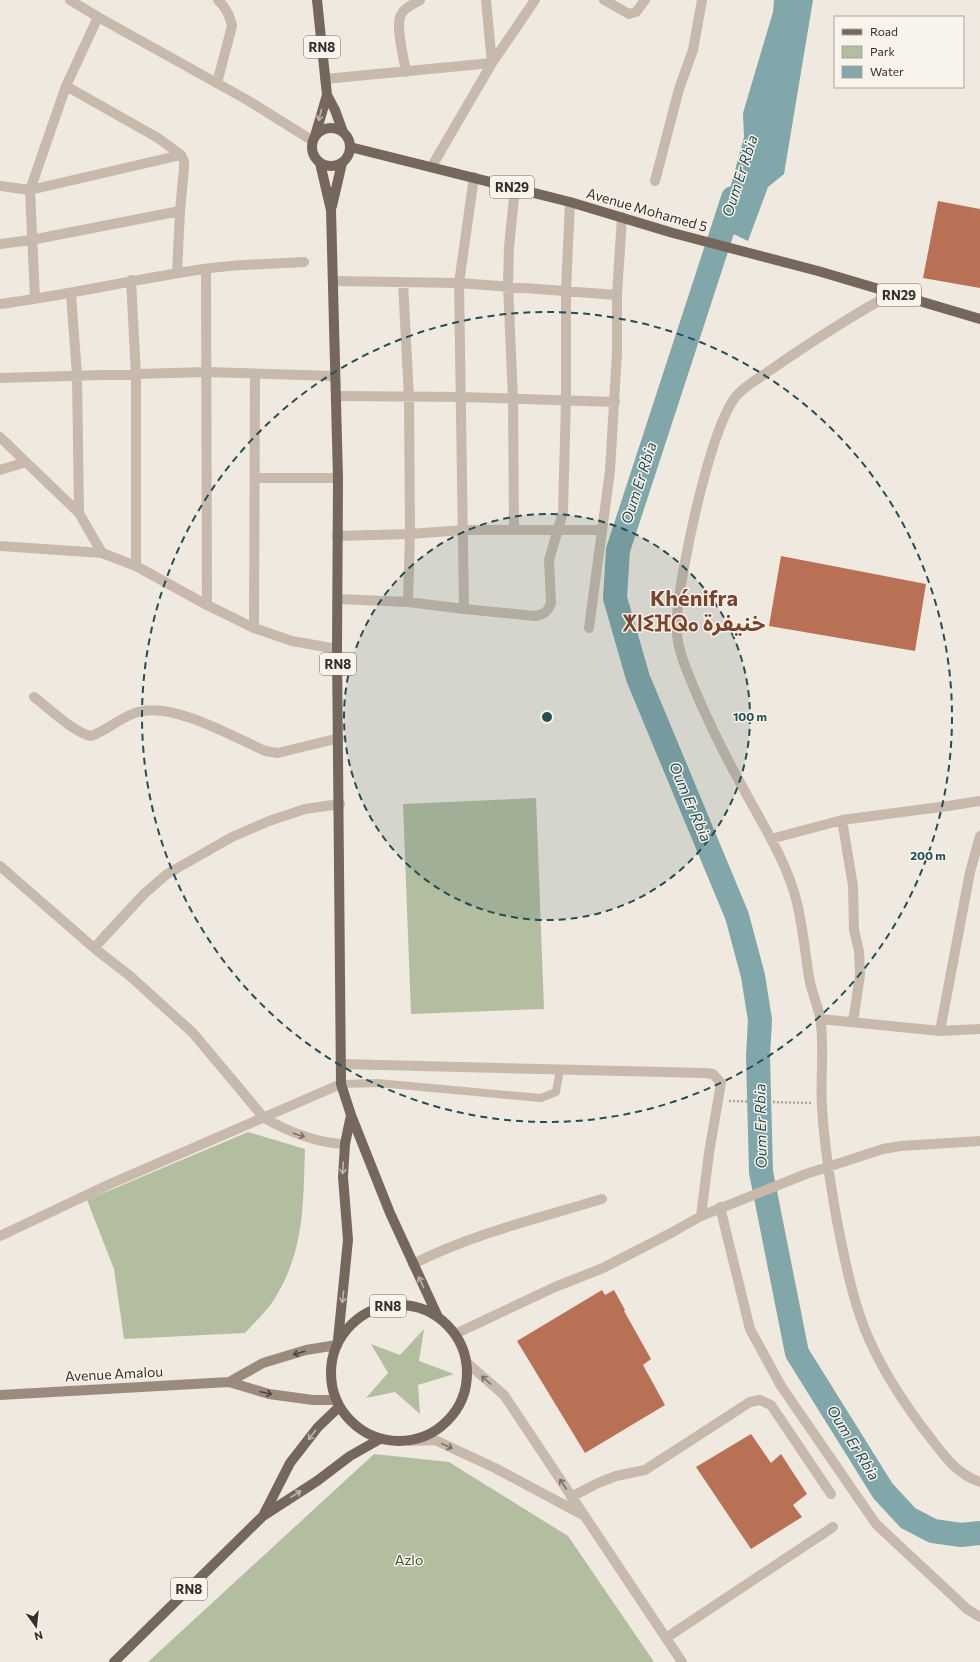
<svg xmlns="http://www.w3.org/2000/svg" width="980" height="1662" font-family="Commissioner,'Noto Sans Arabic','Noto Sans Tifinagh',sans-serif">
  <rect width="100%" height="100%" fill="#f0e9df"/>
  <path fill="#b3bea1" d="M536,798L544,1009L411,1014L403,804Z
    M248,1132L305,1149C303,1204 305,1249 275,1298C268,1310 255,1322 245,1333L124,1339L114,1269L87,1200Z
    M424,1329L419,1361L454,1374L418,1385L420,1414L395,1392L366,1398L388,1373L371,1344L400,1355Z
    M374,1454L449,1462L568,1536L654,1662H148Z"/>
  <path fill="#81a7aa" d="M774,0H813L784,174L768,187L748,241L723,229H719L744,137L743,113L773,12Z"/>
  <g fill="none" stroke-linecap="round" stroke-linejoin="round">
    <path stroke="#81a7aa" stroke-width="24" d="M733,198L618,550L615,598L638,678L737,916L753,976L760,1020L758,1056L761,1172L797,1353L883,1491L908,1518L933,1531L961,1535L980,1533"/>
  </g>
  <path fill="#b87155" d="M938,201L980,209V288L923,278Z
    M781,556L926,584L915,651L769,626Z
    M602,1290L605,1295L614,1290L625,1310L624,1311L651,1359L643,1365L665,1405L585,1453L517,1341Z
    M751,1434L771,1463L781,1454L807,1494L793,1505L802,1517L751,1549L696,1467Z"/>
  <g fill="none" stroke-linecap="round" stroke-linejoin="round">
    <path stroke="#b3a497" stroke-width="2.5" stroke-dasharray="2 2" stroke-linecap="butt" d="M729,1101L812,1103"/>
    <path stroke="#c7baac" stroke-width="8" d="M341,1084L378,1083L541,1098L556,1092L560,1069"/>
    <path stroke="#c7baac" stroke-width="10" d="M604,0L629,14L636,12L645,0
      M406,72C404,58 394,23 402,13C407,6 414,4 420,0
      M325,79L492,63L486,0
      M217,83L232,26C230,15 226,8 218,0
      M66,86L158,138L181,155L184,161V168L180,211L177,273
      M432,166L492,63L535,0
      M655,181L679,89L693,50L702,0
      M0,186L30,190L181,155
      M0,244L31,240L180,211
      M206,269L207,605
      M131,280L136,375V566
      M333,281L459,283L617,295
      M403,283L409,397L410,534L408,602
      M893,293C851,316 811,342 772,369C761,377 748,384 739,393C711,420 680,574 677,616C674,642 684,664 694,688C708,721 724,754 742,786C762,824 787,861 797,903C803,928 805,952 809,977C811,991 817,1003 820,1017C825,1046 820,1077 822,1106C824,1145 830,1182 837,1221C844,1256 851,1293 864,1327C878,1363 899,1396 922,1427C939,1448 953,1473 980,1482
      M71,294L77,375L79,513
      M35,299L30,190L66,86L98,17
      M0,304C69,295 135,279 204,269C236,264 271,264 304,262
      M0,378L206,372L335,376
      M336,396L462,397L615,402
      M0,437L79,513L102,553
      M0,470L26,462
      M255,478H338
      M514,530L513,399L508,285L509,247L515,188
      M337,536L410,534L463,530H602
      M0,546L102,553L136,566L207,605L254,628L292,641L337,649
      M338,599L408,602L464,609L535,616C544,614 548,612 551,603L549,560L563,512L566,400V290L570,202
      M464,609L459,283L474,177
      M254,628L255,375
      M589,628L610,471L617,352V295L622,217
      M34,697C49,708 74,733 91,736C108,730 120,717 138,712C173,702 232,736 265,751L278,753L339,738
      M842,820L853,886L854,930L859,951L860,975L853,1022
      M771,839L842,820L948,806L980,801
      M0,866L94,948L130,976L193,1033L264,1118
      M94,948L144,894L167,874L232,837L269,821L305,809L340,804
      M820,1019L940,1031L980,1029
      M940,1031L970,872L980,836
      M341,1064L705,1073L713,1074L721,1083L709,1153L701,1216
      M720,1207L750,1329L781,1386L876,1524L967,1609L980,1617
      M413,1264C472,1234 539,1218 602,1199
      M455,1334L555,1287L603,1268L671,1233L701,1216L806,1174L883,1149L901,1146L980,1141
      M571,1497L598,1483L616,1476L645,1470L750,1402L760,1400L771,1405L831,1494
      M666,1638L833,1527"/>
    <path stroke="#c7baac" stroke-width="10" d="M70,0L98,17L249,101L313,141
      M264,1118C289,1132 315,1143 345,1144
      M0,1236L110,1184L341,1084
      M466,1362L504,1395L682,1662
      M410,1441L435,1440L495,1468L583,1515"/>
    <path stroke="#9b8a7e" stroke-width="10" d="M229,1382L263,1363L306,1350L337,1345
      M0,1395L229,1382L269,1394L313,1400H336"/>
    <path stroke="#76675d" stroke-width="10" d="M317,0L327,95L335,110L343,132
      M312 147a19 19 0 1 1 38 0a19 19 0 1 1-38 0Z
      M315,136L327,95
      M350,147L570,202L673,233L818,271L980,319
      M320,163L331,210L338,478L337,649L341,1084L351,1115L390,1213L438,1317
      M332,206L342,163
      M331 1373a68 68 0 1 1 136 0a68 68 0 1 1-136 0Z
      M338,1340L348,1240L343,1177L345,1144L351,1115
      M264,1514L290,1463L318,1427L339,1407
      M114,1662L263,1516L317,1481L350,1456L380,1439"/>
  </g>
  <defs><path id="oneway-shaft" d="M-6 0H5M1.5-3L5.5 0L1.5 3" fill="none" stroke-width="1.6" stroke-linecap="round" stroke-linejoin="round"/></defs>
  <g stroke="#beb4ab">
    <use href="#oneway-shaft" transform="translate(320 115) rotate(105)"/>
    <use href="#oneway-shaft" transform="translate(343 1168) rotate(93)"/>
    <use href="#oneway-shaft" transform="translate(421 1282) rotate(-115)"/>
    <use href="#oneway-shaft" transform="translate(343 1297) rotate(96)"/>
    <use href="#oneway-shaft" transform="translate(312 1435) rotate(128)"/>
    <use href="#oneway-shaft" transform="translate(296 1494) rotate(-33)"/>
  </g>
  <g stroke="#776e64">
    <use href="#oneway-shaft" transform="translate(299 1135) rotate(17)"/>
    <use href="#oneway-shaft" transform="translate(486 1380) rotate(-138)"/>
    <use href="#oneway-shaft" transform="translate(447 1446) rotate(25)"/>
    <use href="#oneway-shaft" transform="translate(563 1484) rotate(-124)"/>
  </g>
  <g stroke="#4f463f">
    <use href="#oneway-shaft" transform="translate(299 1353) rotate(164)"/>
    <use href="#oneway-shaft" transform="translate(266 1393) rotate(12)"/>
  </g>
  <circle cx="547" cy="717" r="203" fill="#244e53" fill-opacity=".12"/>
  <g fill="none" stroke="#244e53" stroke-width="2" stroke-dasharray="7 5">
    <circle cx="547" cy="717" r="203"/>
    <circle cx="547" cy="717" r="405"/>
  </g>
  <g text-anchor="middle" stroke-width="3" stroke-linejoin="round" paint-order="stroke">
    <g fill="#f8f3eb" stroke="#706a64" stroke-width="1">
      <rect x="304" y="36" width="36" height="22" rx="3"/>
      <rect x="490" y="176" width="44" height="22" rx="3"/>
      <rect x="877" y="284" width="44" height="22" rx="3"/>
      <rect x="320" y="653" width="36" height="22" rx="3"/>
      <rect x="370" y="1295" width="36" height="22" rx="3"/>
      <rect x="171" y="1578" width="36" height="22" rx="3"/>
    </g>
    <g font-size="13" font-weight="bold" fill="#362f2a">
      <text x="322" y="52">RN8</text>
      <text x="512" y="192">RN29</text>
      <text x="899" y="300">RN29</text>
      <text x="338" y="669">RN8</text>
      <text x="388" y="1311">RN8</text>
      <text x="189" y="1594">RN8</text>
    </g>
    <g font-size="14" fill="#362f2a" stroke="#f8f3eb">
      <text transform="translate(647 210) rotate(16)" y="5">Avenue Mohamed 5</text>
      <text transform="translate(114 1374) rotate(-3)" y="5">Avenue Amalou</text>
    </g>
    <g font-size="14" fill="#445231" stroke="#f8f3eb">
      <text x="409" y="1565">Azlo</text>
    </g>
    <g font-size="15" font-style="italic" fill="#244e53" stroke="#f8f3eb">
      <text transform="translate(740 176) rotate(-72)" y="5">Oum Er Rbia</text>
      <text transform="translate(639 483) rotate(-72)" y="5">Oum Er Rbia</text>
      <text transform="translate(690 802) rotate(67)" y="5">Oum Er Rbia</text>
      <text transform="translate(761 1126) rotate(-91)" y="5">Oum Er Rbia</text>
      <text transform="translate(853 1443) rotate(58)" y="5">Oum Er Rbia</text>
    </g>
    <g font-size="22" font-weight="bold" fill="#7c432c" stroke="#f8f3eb">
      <text x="694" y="606">Khénifra<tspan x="694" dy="25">ⵅⵏⵉⴼⵕⴰ خنيفرة</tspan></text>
    </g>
  </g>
  <circle cx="547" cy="717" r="6" fill="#244e53" stroke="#f8f3eb" stroke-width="2"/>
  <g font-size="12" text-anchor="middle" font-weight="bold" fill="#244e53" stroke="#f8f3eb" stroke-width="3" stroke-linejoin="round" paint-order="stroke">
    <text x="750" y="721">100 m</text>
    <text x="928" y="860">200 m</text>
  </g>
  <rect x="834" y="16" width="130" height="72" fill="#f8f3eb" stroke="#aaa59e"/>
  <rect x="842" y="29" width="20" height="6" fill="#76675d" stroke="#aaa59e"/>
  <text x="870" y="36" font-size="12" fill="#362f2a">Road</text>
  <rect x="842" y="46" width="20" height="12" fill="#b3bea1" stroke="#aaa59e"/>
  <text x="870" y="56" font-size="12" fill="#362f2a">Park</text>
  <rect x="842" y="66" width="20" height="12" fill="#81a7aa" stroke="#aaa59e"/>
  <text x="870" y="76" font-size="12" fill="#362f2a">Water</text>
  <g transform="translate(36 1626) rotate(165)" stroke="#f8f3eb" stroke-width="3" paint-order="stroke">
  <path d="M0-3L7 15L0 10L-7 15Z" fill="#362f2a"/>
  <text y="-6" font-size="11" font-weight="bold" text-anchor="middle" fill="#362f2a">N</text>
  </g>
</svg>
